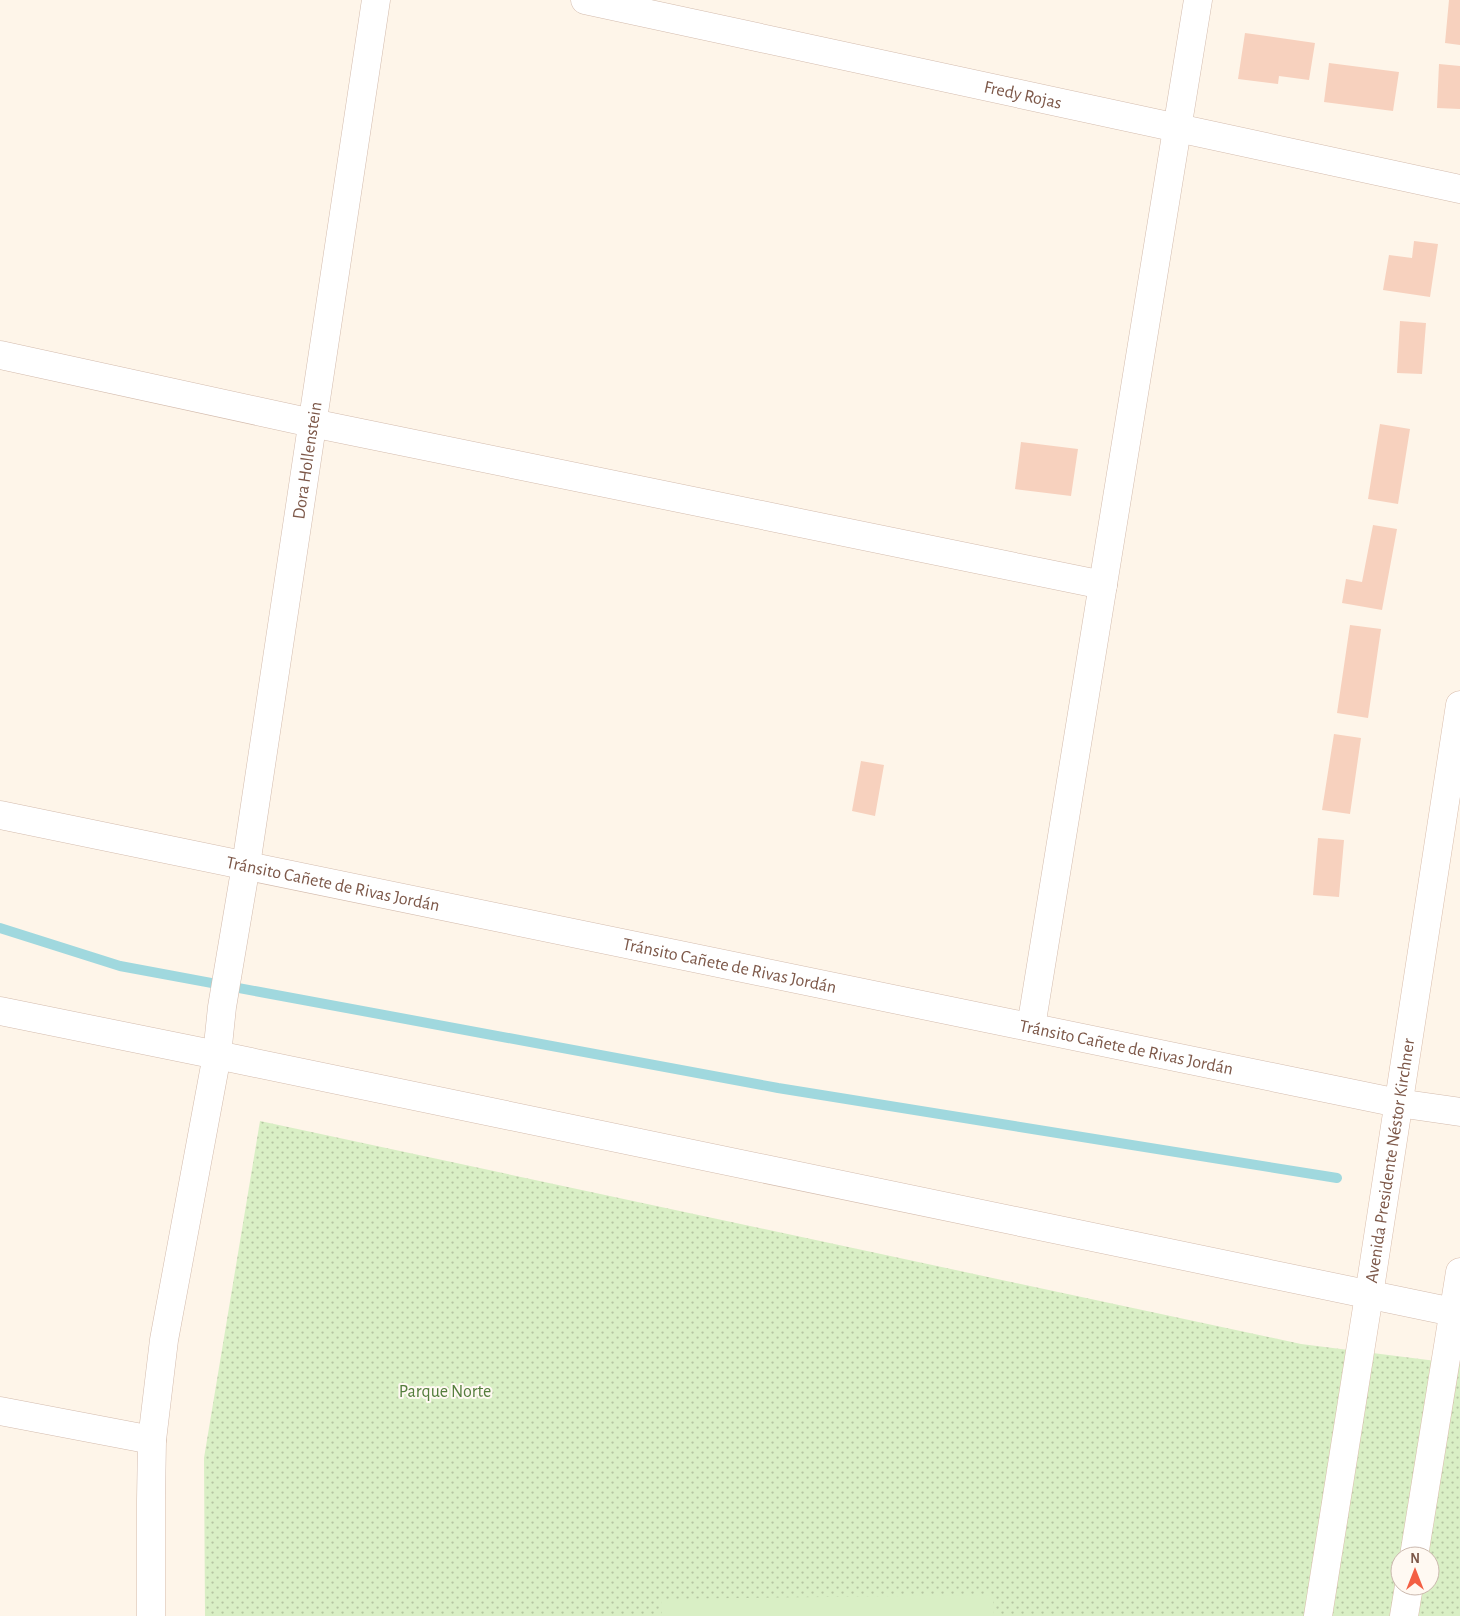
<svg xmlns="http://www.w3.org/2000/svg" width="1460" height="1616" font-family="'Alegreya Sans',sans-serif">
  <defs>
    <pattern id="green-dots" width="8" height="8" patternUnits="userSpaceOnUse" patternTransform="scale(1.25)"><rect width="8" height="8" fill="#d9efc5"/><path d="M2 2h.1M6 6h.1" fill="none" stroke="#b5c4a2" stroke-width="1.8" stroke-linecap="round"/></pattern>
  </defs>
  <rect width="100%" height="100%" fill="#fef5e9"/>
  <path fill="url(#green-dots)" fill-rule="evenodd" d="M260,1121L1301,1344L1460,1364V1616H205L204,1458ZM1400,1556H1430V1586H1400Z"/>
  <path fill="#d9efc5" d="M993,1595L994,1616H662L661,1599Z"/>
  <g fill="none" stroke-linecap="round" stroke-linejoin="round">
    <path stroke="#a0d8de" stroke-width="10" d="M0,928L120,966L778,1088L1337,1178"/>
  </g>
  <path fill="#f7d1be" d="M1449,0H1460V45L1445,43Z
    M1245,33L1315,43L1309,80L1279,76L1278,84L1238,79Z
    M1329,63L1399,72L1393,111L1324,102Z
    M1439,64L1460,66V109L1437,108Z
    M1414,241L1438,244L1430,297L1383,290L1389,255L1412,258Z
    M1400,321L1426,323L1422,374L1397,373Z
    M1380,424L1410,429L1398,504L1368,499Z
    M1021,442L1078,449L1071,496L1015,489Z
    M1373,525L1397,529L1382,610L1342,603L1346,579L1362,582Z
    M1350,625L1381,629L1368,718L1337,713Z
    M1334,734L1361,738L1350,814L1322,810Z
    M861,761L884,765L875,816L852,811Z
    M1318,838L1344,840L1339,897L1313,895Z"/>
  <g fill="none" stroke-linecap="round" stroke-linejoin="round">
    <g stroke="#d3bbad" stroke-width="29">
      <g id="minor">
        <path id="s1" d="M585,0L1460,189"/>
        <path d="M0,355L312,423L1103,585"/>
        <path id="s2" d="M0,815L1398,1103L1460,1112"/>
        <path d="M0,1011L217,1055L1453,1312"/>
        <path d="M1031,1027L1198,0"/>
        <path d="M0,1411L152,1440"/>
        <path id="s3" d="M151,1616V1500L152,1440L164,1340L217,1055L222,1007L246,865L376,0"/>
      </g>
    </g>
    <g stroke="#d9bdac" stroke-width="29">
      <g id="secondary">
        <path d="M1414,1556L1460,1272"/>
        <path id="s4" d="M1318,1616L1369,1295L1460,705"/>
        <path d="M1404,1616L1409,1586"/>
      </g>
    </g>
    <use href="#minor" stroke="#fff" stroke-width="28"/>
    <use href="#secondary" stroke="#fff" stroke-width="28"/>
  </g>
  <g text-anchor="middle" stroke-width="4" stroke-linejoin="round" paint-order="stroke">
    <g font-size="18" fill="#7d5849" stroke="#fff9f2">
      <text dy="6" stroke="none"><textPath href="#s1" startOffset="448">Fredy Rojas</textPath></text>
      <text dy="6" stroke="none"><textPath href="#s3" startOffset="1168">Dora Hollenstein</textPath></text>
      <text dy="6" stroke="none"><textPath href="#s2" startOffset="340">Tránsito Cañete de Rivas Jordán</textPath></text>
      <text dy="6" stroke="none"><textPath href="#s2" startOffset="745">Tránsito Cañete de Rivas Jordán</textPath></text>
      <text dy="6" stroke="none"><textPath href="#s2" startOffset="1150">Tránsito Cañete de Rivas Jordán</textPath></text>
      <text dy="6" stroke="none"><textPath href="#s4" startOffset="461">Avenida Presidente Néstor Kirchner</textPath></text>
    </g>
    <g font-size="18" fill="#547d3c" stroke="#fff9f2">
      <text x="445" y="1397">Parque Norte</text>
    </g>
  </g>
  <g transform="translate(1415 1571)"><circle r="24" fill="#fff9f2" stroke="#cbb9ae"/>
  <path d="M0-4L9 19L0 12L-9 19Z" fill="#f35f44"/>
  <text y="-8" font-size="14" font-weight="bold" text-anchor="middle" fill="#7d5849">N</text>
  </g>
</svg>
